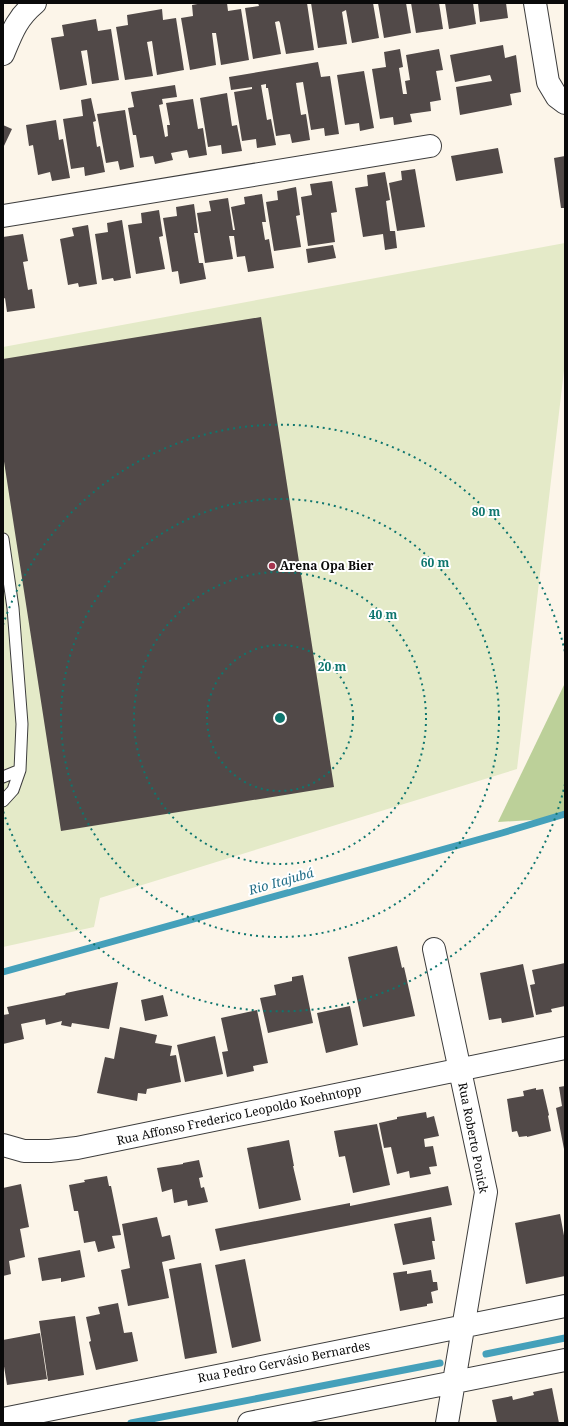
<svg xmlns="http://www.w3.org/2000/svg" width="568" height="1426" font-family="'Noto Serif',serif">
  <rect width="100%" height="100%" fill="#fcf5e9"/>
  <path fill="#bcd099" d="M565,683V818L498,822Z"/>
  <path fill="#e4eac8" d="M565,243V362L517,769L100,898L94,927L3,947V347Z"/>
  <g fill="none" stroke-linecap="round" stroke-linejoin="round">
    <path stroke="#45a0ba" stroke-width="7" d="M3,972L502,833L565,814
      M486,1354L565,1338
      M131,1423L440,1363"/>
  </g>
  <path fill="#514948" d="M203,3H227L228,11L241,9L249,60L221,65L216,33H212L216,65L190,70L181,18L193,16L192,5Z
    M258,3H307L314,50L286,54L280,23L279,21L275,22L281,54L253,59L245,8L259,6Z
    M311,3H373L379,38L352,43L346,10L342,12L347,44L318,48Z
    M378,3H406L411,33L384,38Z
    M411,3H439L443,29L416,33Z
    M445,3H473L476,24L449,29Z
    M478,3H506L508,18L480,22Z
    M162,9L163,20L176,18L184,70L157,75L152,41L147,42L153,76L125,80L116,27L128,25L127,15Z
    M96,19L98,31L111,29L119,80L92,84L87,50L81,51L87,85L60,90L51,38L64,36L62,25Z
    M503,45L505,58L516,55L521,92L510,94L512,105L460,115L456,87L492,81L490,75L455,82L450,55Z
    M400,49L403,67L399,68L403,94H407L405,81L410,80L406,55L439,49L443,70L436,71L441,100L430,102L431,111L410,114L412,122L394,125L393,117L380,119L372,69L386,67L384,52Z
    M318,62L321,77L330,76L339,134L325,136L324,128L311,130L303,82L296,83L301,115L306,114L310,140L292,143L290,134L276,136L268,88H266V84L261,85L267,120L271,119L276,145L257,148L256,139L242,141L234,92L252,89V87L231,90L229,77Z
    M364,71L374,128L360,131L359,123L345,125L337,75Z
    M175,85L177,97L162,99L163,104L159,105L165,137L168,136L167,125H170L166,103L193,99L198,129L203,128L207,155L189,158L187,150L171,153L173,160L155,164L153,156L140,158L136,135H133L128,108L134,107L131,92Z
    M227,93L232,126L237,125L242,151L222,154L221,145L208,147L200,98Z
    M91,98L96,121L93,122L97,147L100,146L105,172L85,176L84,167L71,169L63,119L83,116L81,100Z
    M125,110L134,167L120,170L118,161L106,163L97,114Z
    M56,120L59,140L63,139L70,178L52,181L50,172L38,175L33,145L29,146L26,125Z
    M3,125L12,129L3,148Z
    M498,148L503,173L456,181L451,156Z
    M565,156V208H561L554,158Z
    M415,169L425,227L397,231L389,183L402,180L401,171Z
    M385,172L390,200L386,201L390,231H395L397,248L385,250L383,234L363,237L355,188L368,186L367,175Z
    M332,181L337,212L331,213L335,242L308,246L301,197L312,195L310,184Z
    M296,187L300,215L296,216L301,247L274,251L266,202L278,200L277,191Z
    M262,194L266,222H262L265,240L269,239L274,268L248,272L245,256L237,257L234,236H229L233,259L205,263L197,213L211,211L209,201L228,198L233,230H235L231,207L245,204L244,197Z
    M194,204L198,233H194L199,263H203L206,279L180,284L178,271L172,272L163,218L177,216L176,207Z
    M159,210L163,236L159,237L165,269L136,274L128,225L142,223L141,213Z
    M122,220L131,278L114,281L113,278L102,280L95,234L108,232L107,223Z
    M88,225L97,284L79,287L78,283L68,285L60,239L74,236L72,228Z
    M23,234L28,261L23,262L28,290L32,289L35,308L7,312L5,298L3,299V248H4L3,237Z
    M333,245L336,258L308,263L306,249Z
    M261,317L334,787L61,831L3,455V359Z
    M397,946L402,968L404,967L415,1016L363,1027L348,957Z
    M565,963V1006L551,1009L552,1012L536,1015L530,985L535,984L532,970Z
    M523,964L534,1017L502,1023L501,1018L489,1020L480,973Z
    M303,975L313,1023L268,1033L260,998L276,995L274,985L292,981V977Z
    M118,982L109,1029L72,1023L71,1027L61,1025L62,1021L46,1025L45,1019L21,1024L24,1039L3,1044V1015L9,1014L7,1007L65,995L66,993Z
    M163,995L168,1016L145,1021L141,1000Z
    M350,1006L358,1045L326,1053L317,1013Z
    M257,1010L268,1063L253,1066L254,1071L227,1077L222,1052L228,1051L221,1018Z
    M120,1027L157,1035L155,1043L172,1046L170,1056L176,1055L181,1082L147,1089L146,1094L138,1093L137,1101L97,1093L105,1057L114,1059Z
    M215,1036L223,1074L185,1082L177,1045Z
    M565,1086V1149H564L556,1108L562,1106L559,1087Z
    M536,1088V1090L543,1089L549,1115L548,1116L551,1131L527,1137V1136L519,1137L517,1131L512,1132L507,1099L524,1096L523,1091Z
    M426,1112L427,1118L434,1116L439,1136L424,1139L425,1147L433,1146L437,1166L429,1167L431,1174L410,1178L409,1171L397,1174L391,1147L384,1148L379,1123L397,1119V1117Z
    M377,1124L390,1185L353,1193L345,1156L339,1157L334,1131Z
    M289,1140L294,1166H293L301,1200L259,1209L247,1148Z
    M199,1160L203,1177L199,1178L201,1188L204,1187L208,1202L188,1206L187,1200L174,1203L172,1189L162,1192L157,1168L183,1164V1163Z
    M107,1176L109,1186H111L121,1235L112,1236L115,1248L98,1252L95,1241L84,1243L78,1211H74L69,1185L85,1182L84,1180Z
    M21,1184L29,1227L20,1229L25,1257L9,1261L11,1274L3,1276V1188Z
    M448,1186L452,1205L220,1251L215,1229L350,1203V1206Z
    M560,1214L565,1241V1276L526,1284L515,1223Z
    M157,1217L162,1237L170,1235L175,1259L162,1262L169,1298L128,1306L121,1270L130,1268L122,1224Z
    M431,1217L435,1241H432L435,1259L403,1265L394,1224Z
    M80,1250L85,1277L61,1282V1278L42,1281L38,1258Z
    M245,1259L261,1341L232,1348L215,1265Z
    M201,1263L217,1353L185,1359L169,1269Z
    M431,1270L433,1282H437L438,1290L431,1292L433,1303L427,1304V1306L400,1311L393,1273L407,1271V1274Z
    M118,1303L124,1333L132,1332L138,1361L96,1370L89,1342L91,1341L86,1317L100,1314L98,1307Z
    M75,1316L84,1375L48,1381L39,1321Z
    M40,1333L47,1379L7,1385L3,1360V1340Z
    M552,1388L559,1423H497L492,1400L512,1396L513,1400L534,1395L533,1392Z"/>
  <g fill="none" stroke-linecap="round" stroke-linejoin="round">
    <g stroke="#3d3d3d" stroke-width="13">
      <path id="service" d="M3,539L13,608L22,724L20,770L13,790L3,801
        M3,777L20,770"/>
    </g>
    <g stroke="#3d3d3d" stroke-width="24">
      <path id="minor" d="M535,3L548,82L557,97L565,103
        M3,54C12,32 17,18 35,3
        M3,216L430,146
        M434,949L486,1192L447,1423
        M3,1145L24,1151H50L77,1148L565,1048
        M3,1419L565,1306
        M249,1423L565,1360"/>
    </g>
    <use href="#service" stroke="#fff" stroke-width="11"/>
    <use href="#minor" stroke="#fff" stroke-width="22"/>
  </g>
  <g fill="none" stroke="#0f766e" stroke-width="2" stroke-dasharray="2 4">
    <circle cx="280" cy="718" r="73"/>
    <circle cx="280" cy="718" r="146"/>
    <circle cx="280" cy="718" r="219"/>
    <path d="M565 784A292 292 0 0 1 3 811M3 625A292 292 0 0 1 565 652"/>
  </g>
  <circle fill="#a6354f" stroke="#fff" stroke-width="1.5" cx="272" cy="566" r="4"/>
  <g text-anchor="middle" stroke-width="4" stroke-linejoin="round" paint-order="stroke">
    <g font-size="12" font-weight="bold" fill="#0a0a0a" stroke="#fff" text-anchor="start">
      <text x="280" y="570">Arena Opa Bier</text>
    </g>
    <g font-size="12" fill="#0a0a0a" stroke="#fff">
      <text transform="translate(239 1115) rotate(-12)" y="4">Rua Affonso Frederico Leopoldo Koehntopp</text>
      <text transform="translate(473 1138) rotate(79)" y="4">Rua Roberto Ponick</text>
      <text transform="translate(284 1362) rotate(-11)" y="4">Rua Pedro Gervásio Bernardes</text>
    </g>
    <g font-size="13" font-style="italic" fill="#257089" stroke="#fff">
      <text transform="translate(281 881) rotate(-16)" y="5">Rio Itajubá</text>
    </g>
  </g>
  <circle cx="280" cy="718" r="6" fill="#0f766e" stroke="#fff" stroke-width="2"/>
  <g font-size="12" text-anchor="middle" font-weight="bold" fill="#0f766e" stroke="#fff" stroke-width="4" stroke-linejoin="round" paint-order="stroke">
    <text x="486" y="516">80 m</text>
    <text x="435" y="567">60 m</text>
    <text x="383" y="619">40 m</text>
    <text x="332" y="671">20 m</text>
  </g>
  <rect width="568" height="1426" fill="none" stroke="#0a0a0a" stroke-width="8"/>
</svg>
